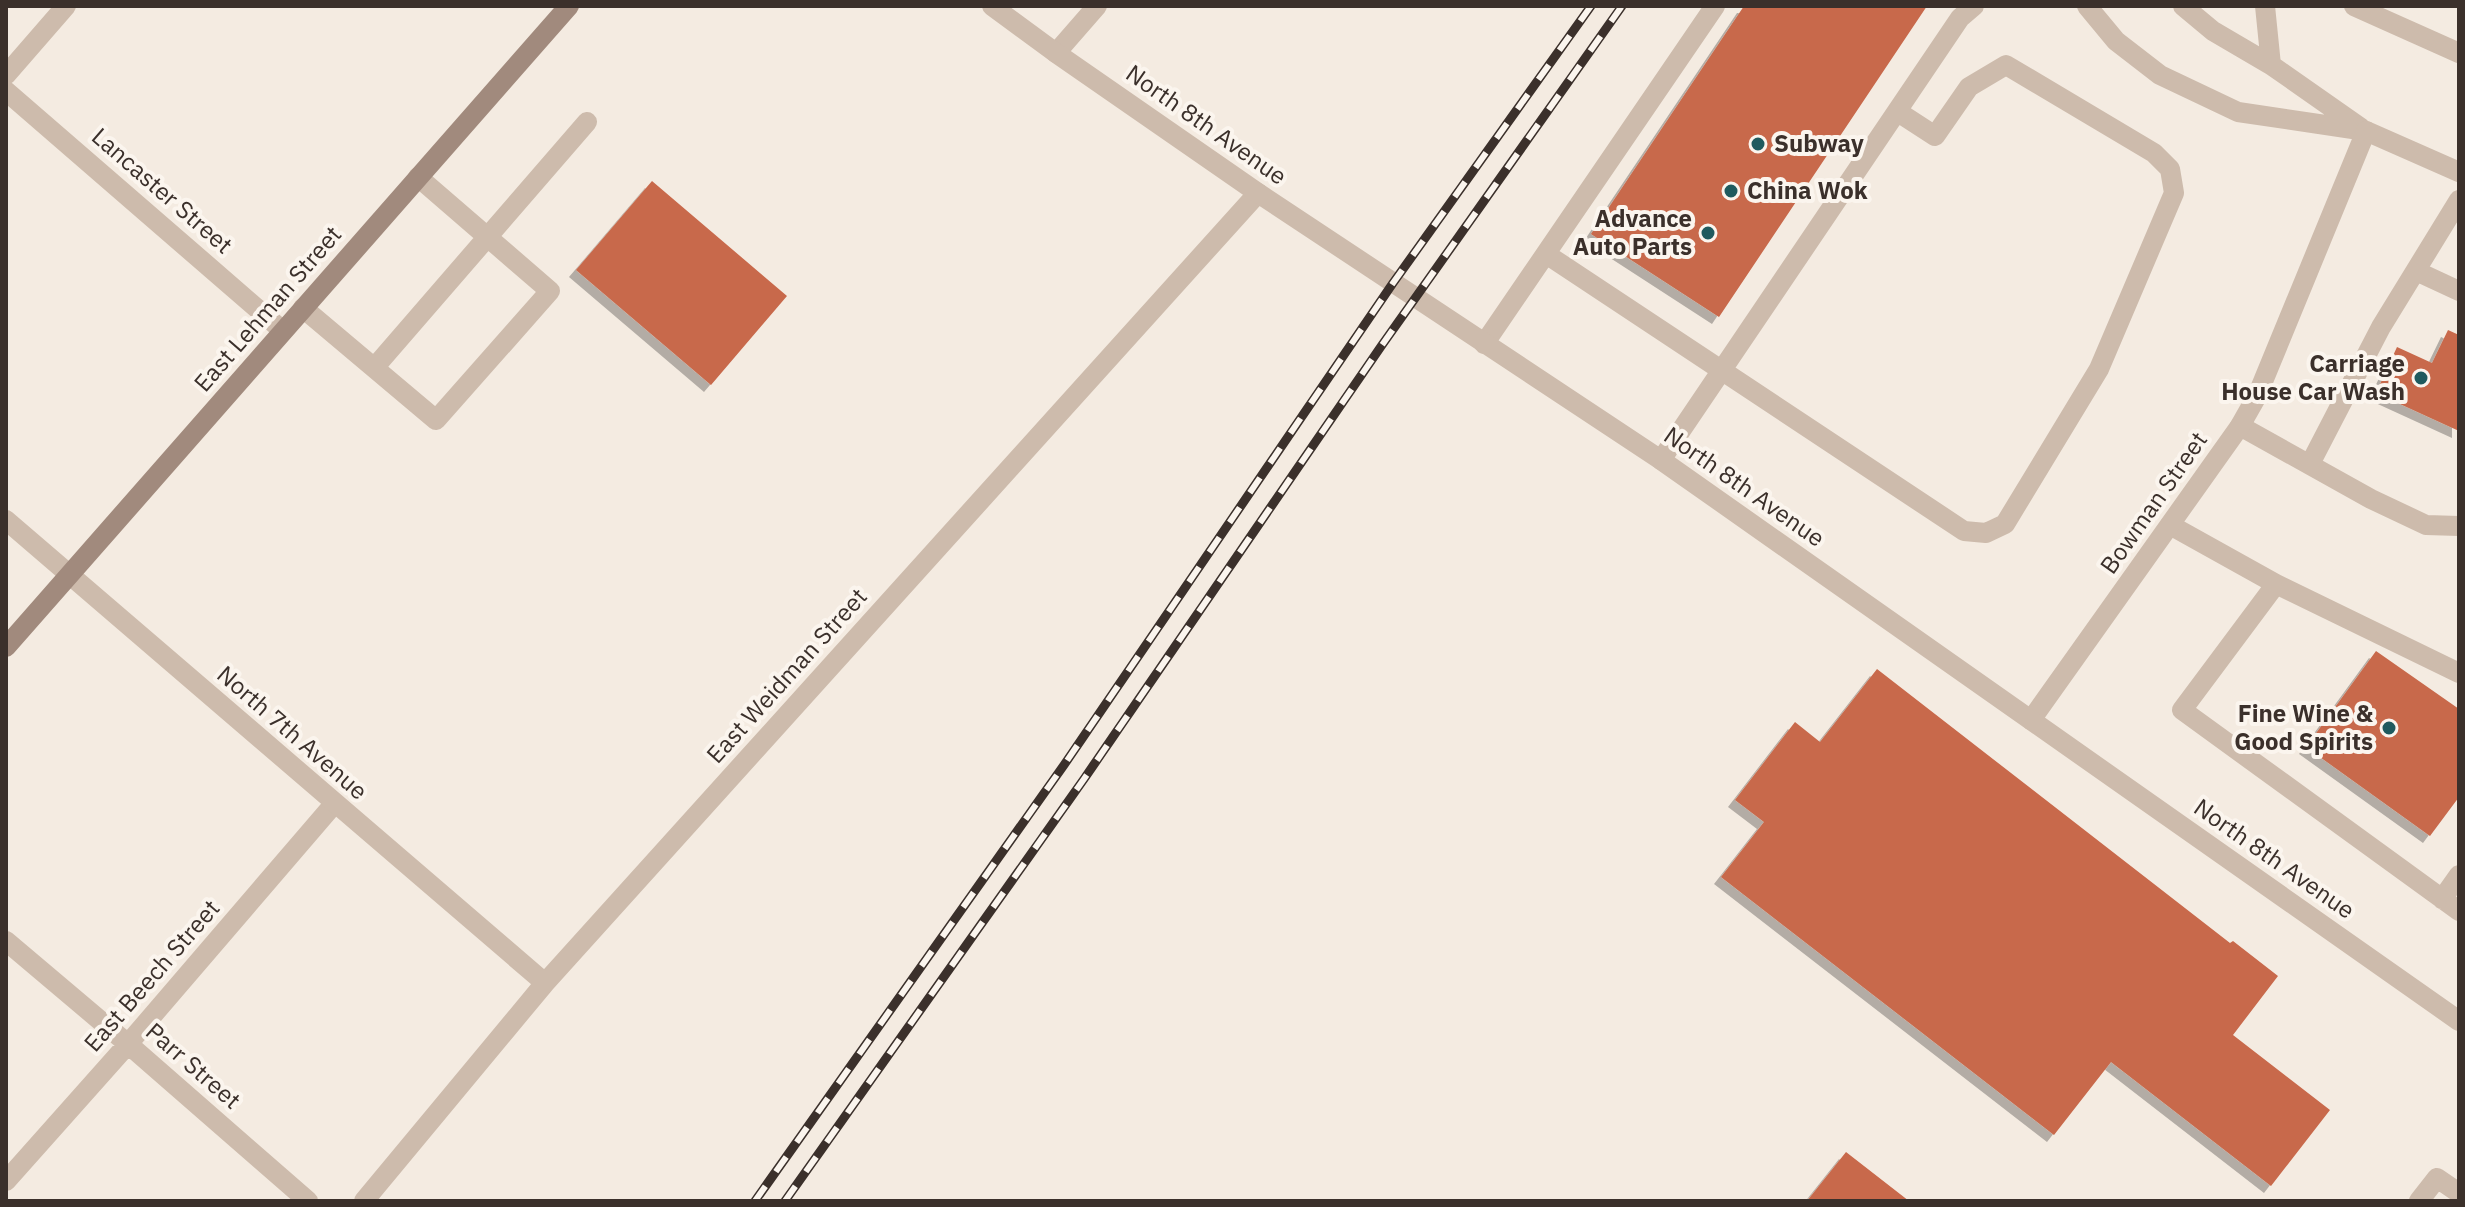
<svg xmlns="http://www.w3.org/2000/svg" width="2465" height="1207" font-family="'IBM Plex Sans',sans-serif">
  <defs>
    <filter id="shadow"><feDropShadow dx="-7" dy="7" stdDeviation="0" flood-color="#0004"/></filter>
  </defs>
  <rect width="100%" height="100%" fill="#f4ebe1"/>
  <path fill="#c8694b" filter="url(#shadow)" d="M1744,6H1927L1719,317L1591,234Z
    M652,181L787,296L711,385L576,270Z
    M2448,330L2459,335V431L2376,393L2397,347L2432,363Z
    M2376,651L2459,709V797L2430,836L2306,747Z
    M1877,669L2230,943L2233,941L2278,976L2233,1035L2330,1110L2271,1186L2111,1062L2054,1135L1721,877L1764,822L1735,800L1795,722L1820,742Z
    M1846,1152L1909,1201H1807Z"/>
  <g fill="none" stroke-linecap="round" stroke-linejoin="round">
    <path stroke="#cdbbac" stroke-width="20" d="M2087,6L2116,41L2160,75L2238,112L2366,131
      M2183,6L2213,31L2271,65L2361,128
      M2265,6L2271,65
      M2354,6L2459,53
      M1056,53L1097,6
      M6,75L66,6
      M6,91L283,331
      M1546,254L1964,531L1986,533L2005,524L2099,369L2174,193L2170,169L2154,153L2006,65L1969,87L1935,136L1898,112
      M2416,271L2459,291
      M303,308L436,420L550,291L418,177
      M1484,344L1715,6
      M374,368L587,122
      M2240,426L2371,499L2426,525L2459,526
      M1661,460L1960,18L1974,6
      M2310,464L2381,327L2459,200
      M2170,525L2276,584L2459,673
      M2276,584L2182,710L2459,911
      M2442,899L2459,875
      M6,941L128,1044L308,1201
      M6,1181L128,1044L334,804
      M2419,1201L2437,1178L2459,1193"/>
    <path stroke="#cdbbac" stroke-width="20" d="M6,520L545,983
      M2031,720L2240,426L2257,396L2366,131L2459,172
      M364,1201L545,983L1258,193"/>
    <path stroke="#cdbbac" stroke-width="20" d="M992,6L1056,53L1258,193L1661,460L2459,1021"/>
    <path stroke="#a18a7d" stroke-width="20" d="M6,647L569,6"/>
    <g stroke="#3b302b" stroke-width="9">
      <path id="rail" d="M755,1201L1064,765L1393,283L1591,6
        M785,1201L1084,779L1382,345L1622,6"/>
    </g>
    <use href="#rail" stroke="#fbf5ee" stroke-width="6" stroke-dasharray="18" stroke-linecap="butt"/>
  </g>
  <g fill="#1f5a5e" stroke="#fbf5ee" stroke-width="3">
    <circle cx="1758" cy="144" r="8"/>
    <circle cx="1731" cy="191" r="8"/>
    <circle cx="1708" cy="233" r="8"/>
    <circle cx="2421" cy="378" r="8"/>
    <circle cx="2389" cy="728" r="8"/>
  </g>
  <g text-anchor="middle" stroke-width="8" stroke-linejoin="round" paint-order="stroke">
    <g font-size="24" fill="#3b302b" stroke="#fbf5ee">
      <text transform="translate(1206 125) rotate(35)" y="8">North 8th Avenue</text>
      <text transform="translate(162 191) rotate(41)" y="8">Lancaster Street</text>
      <text transform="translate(268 309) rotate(-49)" y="8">East Lehman Street</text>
      <text transform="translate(1744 487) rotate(35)" y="8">North 8th Avenue</text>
      <text transform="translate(2154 503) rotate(-55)" y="8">Bowman Street</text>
      <text transform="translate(787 676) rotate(-48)" y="8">East Weidman Street</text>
      <text transform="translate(292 733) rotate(41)" y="8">North 7th Avenue</text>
      <text transform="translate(2274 859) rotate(35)" y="8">North 8th Avenue</text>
      <text transform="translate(152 976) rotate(-49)" y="8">East Beech Street</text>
      <text transform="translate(193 1066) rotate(41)" y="8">Parr Street</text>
    </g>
    <g font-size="24" font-weight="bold" fill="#3b302b" stroke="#fbf5ee" text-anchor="end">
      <text x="1774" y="152" text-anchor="start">Subway</text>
      <text x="1747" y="199" text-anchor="start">China Wok</text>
      <text x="1692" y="227">Advance<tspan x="1692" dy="28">Auto Parts</tspan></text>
      <text x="2405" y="372">Carriage<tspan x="2405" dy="28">House Car Wash</tspan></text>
      <text x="2373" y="722">Fine Wine &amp;<tspan x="2373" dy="28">Good Spirits</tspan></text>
    </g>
  </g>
  <rect width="2465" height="1207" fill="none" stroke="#3b302b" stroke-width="16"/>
</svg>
